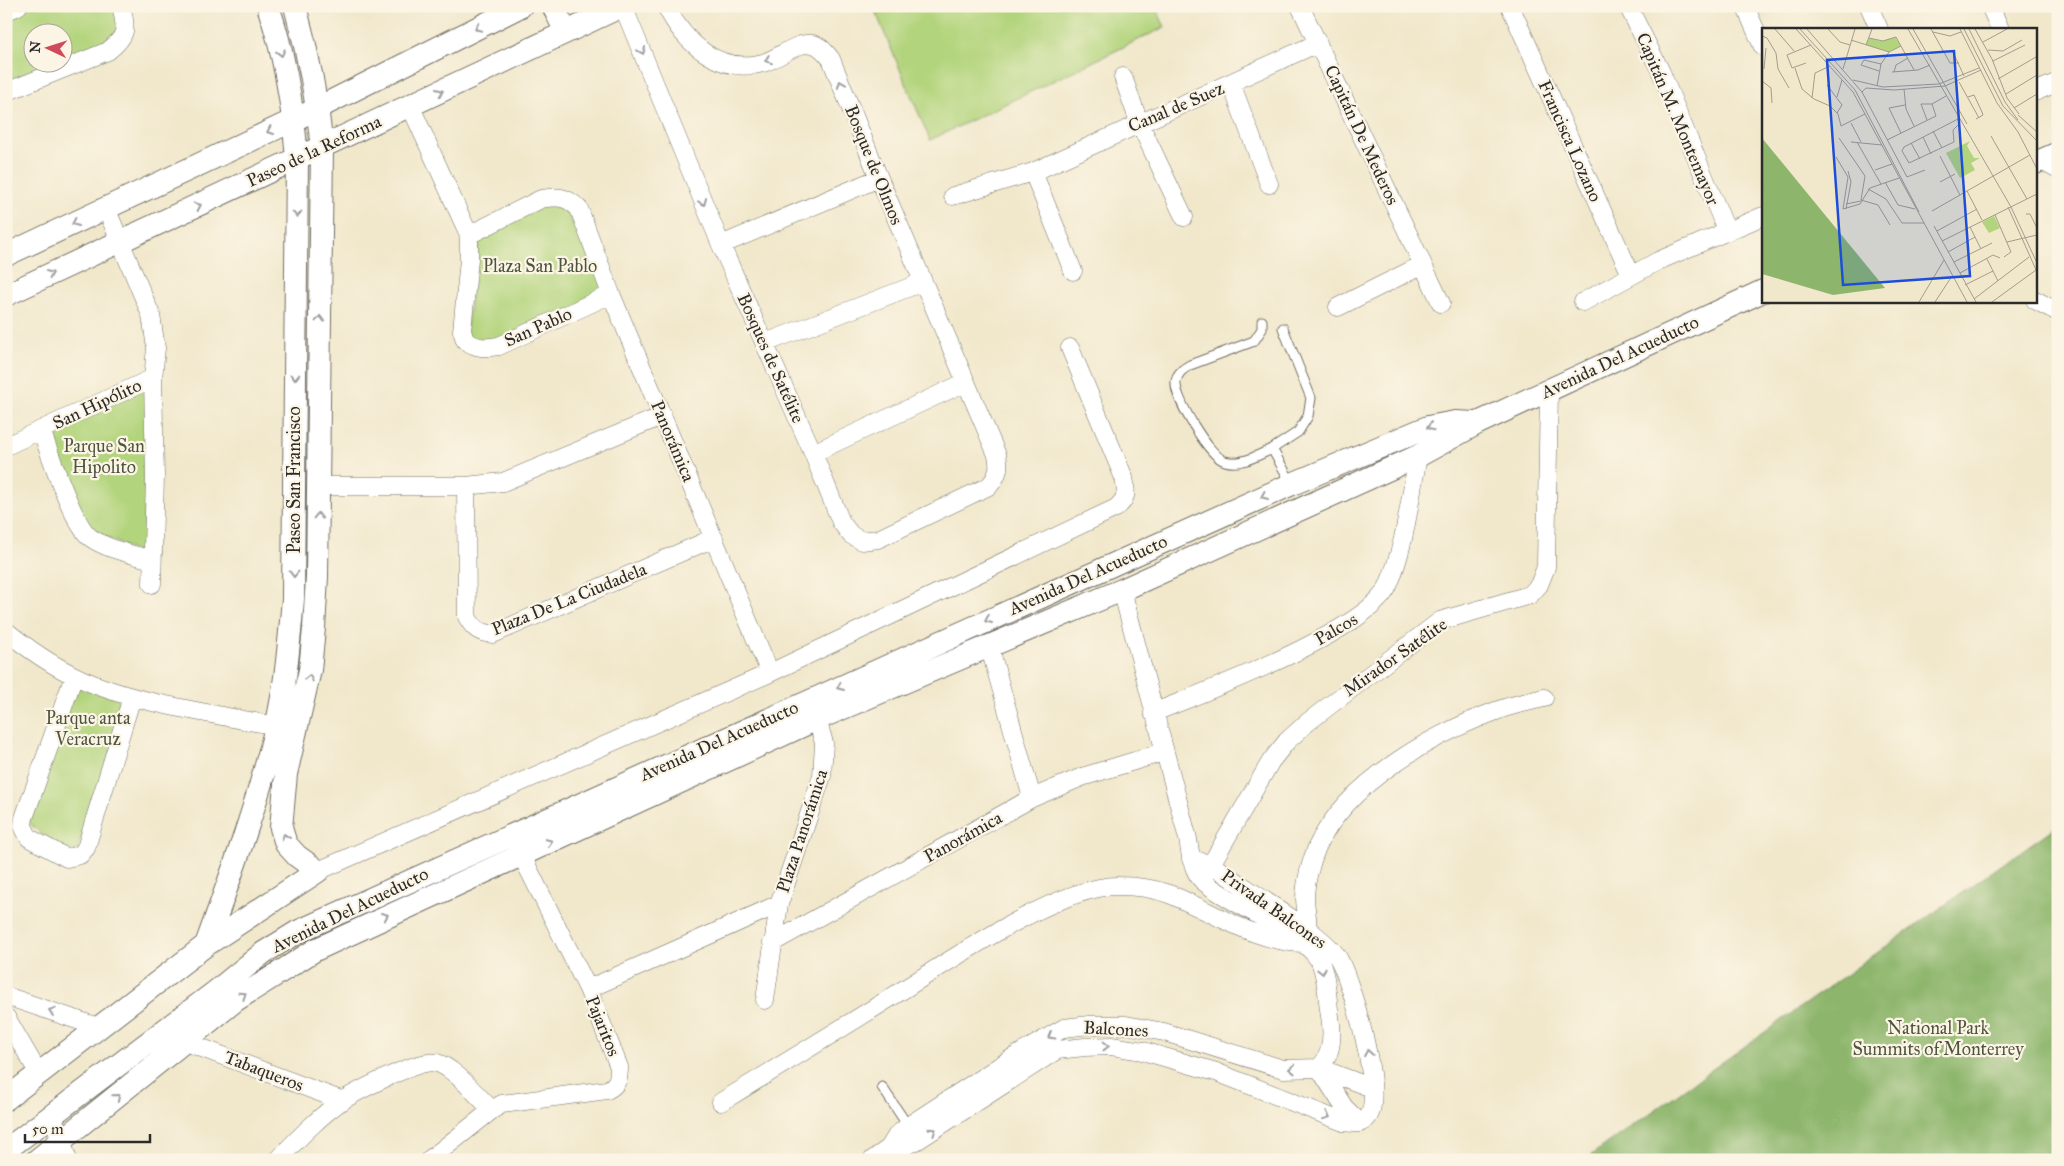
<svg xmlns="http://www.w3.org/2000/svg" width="2064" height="1166" font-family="'IM FELL Great Primer',serif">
  <rect width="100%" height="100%" fill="#fcf5e5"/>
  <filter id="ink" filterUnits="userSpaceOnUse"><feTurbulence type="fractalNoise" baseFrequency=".02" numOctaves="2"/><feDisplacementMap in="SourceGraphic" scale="10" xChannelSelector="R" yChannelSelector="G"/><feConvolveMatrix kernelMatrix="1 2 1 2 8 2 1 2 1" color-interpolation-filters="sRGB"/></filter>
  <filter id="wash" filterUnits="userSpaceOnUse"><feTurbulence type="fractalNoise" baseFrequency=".0096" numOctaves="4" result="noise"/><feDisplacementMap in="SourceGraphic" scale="20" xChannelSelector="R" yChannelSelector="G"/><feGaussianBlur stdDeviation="1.12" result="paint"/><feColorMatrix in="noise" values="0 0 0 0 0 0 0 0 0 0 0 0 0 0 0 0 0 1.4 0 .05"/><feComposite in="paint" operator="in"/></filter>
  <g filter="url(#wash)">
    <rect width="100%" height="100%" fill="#f1e8cc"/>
    <path fill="#b2d47c" stroke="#6e8054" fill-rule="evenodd" d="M18,6H121V41L6,92V13ZM32,32H62V62H32Z
      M873,6H1155L1165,27L930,140Z
      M532,204L579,209L611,294L499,346L465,340L478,242Z
      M153,378L152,560L77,522L41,430Z
      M74,676L132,697L74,858H67L24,818Z"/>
    <path fill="#8db66c" stroke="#5c704c" d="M2058,825V1160H1584Z"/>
  </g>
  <g filter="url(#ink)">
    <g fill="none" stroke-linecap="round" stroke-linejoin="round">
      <g stroke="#706d63" stroke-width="11">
        <path id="service" d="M1262,321V329L1254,341L1190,365C1183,369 1177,373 1176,382C1174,398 1210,457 1225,461C1241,466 1258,455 1272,449L1292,484
          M1272,449L1298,432L1308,416L1311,398L1283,328
          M882,1087L908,1126"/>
      </g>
      <g stroke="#706d63" stroke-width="19">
        <path id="minor" d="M623,6L721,245L813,453L841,522L851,535L862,541L878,539L989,486C998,476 1000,468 997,455L879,178L831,59C826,53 821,46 813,44C797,41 778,59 763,63C720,75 684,43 666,6
          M1300,6L1441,303
          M1510,6L1631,275
          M1628,6L1661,72L1727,232
          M1745,6L1763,47
          M1869,6L1879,29
          M1990,6L2000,29
          M7,11L18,6
          M1123,77L1139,122L1184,217
          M1231,83L1269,184
          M6,92L108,51C127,36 127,30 121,6
          M2035,92L2058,82
          M410,105L469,235V259L462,331L465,340C477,349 485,348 499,346L611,294
          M2040,160L2058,170
          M1033,172L1073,271
          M953,196L1033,172L1318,43
          M106,208L151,315L156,348L153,378L155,477L152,584
          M469,235L541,199C557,196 567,196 579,209L611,294L770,673
          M721,245L879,178
          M2035,300L2058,312
          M1583,302L1658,261L1763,216
          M1338,307L1422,265
          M765,343L923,282
          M41,430C50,453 73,526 91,538C109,550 132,554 152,560
          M6,446L153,378
          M813,453L966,382
          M318,486H466L503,482L662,416
          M466,486L467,617C474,629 479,633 493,634L714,538
          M1122,590L1188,839C1190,852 1192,871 1203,881C1233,907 1298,928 1319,960C1327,974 1327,999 1330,1016C1333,1035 1333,1055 1319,1068L1344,1107L1360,1123
          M6,631C27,648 48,663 73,675C131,704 212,713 276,726
          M989,645L1032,798
          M74,676L24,818L23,826L29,838L67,858L80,855L86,848L132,697
          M1153,713C1203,692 1367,632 1388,586C1405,548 1410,497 1418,456
          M318,871L770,673L1116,508C1127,499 1127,492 1124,478L1070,348
          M1202,880L1271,761L1287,741L1308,722L1440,621L1530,595L1539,585L1546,567L1549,390
          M772,943L1032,798L1082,777L1164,752
          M588,989L779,904
          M6,996L98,1027
          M765,1000L779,904L822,776L824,743L817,719
          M6,1017L39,1074
          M186,1042L343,1101
          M721,1102C780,1066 839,1030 898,993C949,961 1059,886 1117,886C1134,886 1153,888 1169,894C1212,911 1255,942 1303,943C1311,925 1306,917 1305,899C1305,883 1311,861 1317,847C1347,782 1432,735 1496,711C1511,705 1528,702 1544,698
          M52,1115L68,1160
          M889,1148H902L918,1140L1057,1050L1085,1047L1111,1046L1143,1051L1216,1072L1343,1122C1352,1123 1362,1125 1368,1117C1385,1097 1351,978 1337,956C1329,945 1319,938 1309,930L1210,864L1191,859
          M278,1160C294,1142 323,1113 343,1100C360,1090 420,1058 437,1063C454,1067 479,1098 492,1110
          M429,1160L492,1110L502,1104L607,1090C618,1085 619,1078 619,1067L588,989L521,854
          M872,1160L889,1148L897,1135L908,1126L1012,1058L1064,1028L1089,1025H1126L1164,1032L1283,1069L1319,1068L1372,1088"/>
      </g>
      <g stroke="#706d63" stroke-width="24">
        <path id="tertiary" d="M553,6L566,32
          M2035,163L2058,153
          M6,255L294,120L521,6
          M6,295L622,6
          M206,945C232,873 258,802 276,727C286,685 289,642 293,599L297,159C293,108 285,55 268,6
          M6,1099L206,945L318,871L297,856L286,844L281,828L286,774L310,670L314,628L317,577L322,147C317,98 308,53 295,6
          M6,1150L215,992L263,953L297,932L1292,484L1428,427L1455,422L1475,423
          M37,1160L236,1000L315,950L817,719L1122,590L1418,456L1478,423L1763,291"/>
      </g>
      <use href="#service" stroke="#fff" stroke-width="9"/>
      <use href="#minor" stroke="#fff" stroke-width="18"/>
      <use href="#tertiary" stroke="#fff" stroke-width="22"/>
    </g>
    <defs><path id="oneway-chevron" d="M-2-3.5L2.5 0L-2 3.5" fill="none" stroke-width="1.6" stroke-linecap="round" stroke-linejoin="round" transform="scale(1.25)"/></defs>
    <g stroke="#a0a0a0">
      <use href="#oneway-chevron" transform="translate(478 28) rotate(153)"/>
      <use href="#oneway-chevron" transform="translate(642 51) rotate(68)"/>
      <use href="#oneway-chevron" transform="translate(281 53) rotate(76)"/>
      <use href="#oneway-chevron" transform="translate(768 60) rotate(159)"/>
      <use href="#oneway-chevron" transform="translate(841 84) rotate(-112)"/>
      <use href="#oneway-chevron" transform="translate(440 92) rotate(-25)"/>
      <use href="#oneway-chevron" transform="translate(270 131) rotate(155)"/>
      <use href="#oneway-chevron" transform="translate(703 202) rotate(68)"/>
      <use href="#oneway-chevron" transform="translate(198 206) rotate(-25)"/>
      <use href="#oneway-chevron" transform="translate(297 214) rotate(90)"/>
      <use href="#oneway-chevron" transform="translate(75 223) rotate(155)"/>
      <use href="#oneway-chevron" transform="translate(50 274) rotate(-25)"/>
      <use href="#oneway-chevron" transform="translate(320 319) rotate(-89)"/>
      <use href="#oneway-chevron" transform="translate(295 377) rotate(90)"/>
      <use href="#oneway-chevron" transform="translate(1430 427) rotate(162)"/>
      <use href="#oneway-chevron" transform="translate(1264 496) rotate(156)"/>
      <use href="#oneway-chevron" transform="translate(318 516) rotate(-89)"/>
      <use href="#oneway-chevron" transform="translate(294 574) rotate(91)"/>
      <use href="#oneway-chevron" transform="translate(988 620) rotate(156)"/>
      <use href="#oneway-chevron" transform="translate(309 678) rotate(-78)"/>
      <use href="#oneway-chevron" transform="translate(840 687) rotate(156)"/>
      <use href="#oneway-chevron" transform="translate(285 837) rotate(-109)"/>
      <use href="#oneway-chevron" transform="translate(549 842) rotate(-25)"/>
      <use href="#oneway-chevron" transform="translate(385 916) rotate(-24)"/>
      <use href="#oneway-chevron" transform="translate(1322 971) rotate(77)"/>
      <use href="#oneway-chevron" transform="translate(243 995) rotate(-34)"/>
      <use href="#oneway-chevron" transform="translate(52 1011) rotate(-161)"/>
      <use href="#oneway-chevron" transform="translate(1051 1036) rotate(150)"/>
      <use href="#oneway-chevron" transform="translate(1106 1046) rotate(1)"/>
      <use href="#oneway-chevron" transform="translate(1368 1053) rotate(-99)"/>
      <use href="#oneway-chevron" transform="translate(1292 1069) rotate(179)"/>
      <use href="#oneway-chevron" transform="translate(117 1097) rotate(-39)"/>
      <use href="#oneway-chevron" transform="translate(1327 1116) rotate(22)"/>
      <use href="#oneway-chevron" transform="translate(933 1131) rotate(-34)"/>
    </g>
  </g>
  <g text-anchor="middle" stroke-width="4.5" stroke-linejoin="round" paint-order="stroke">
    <g font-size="18" fill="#2b2b2b" stroke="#fcf5e5">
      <text transform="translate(1176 107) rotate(-23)" y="6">Canal de Suez</text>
      <text transform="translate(1678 119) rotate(67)" y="6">Capitán M. Montemayor</text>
      <text transform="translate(1362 135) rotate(65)" y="6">Capitán De Mederos</text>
      <text transform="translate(1570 141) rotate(66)" y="6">Francisca Lozano</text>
      <text transform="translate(314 151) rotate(-25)" y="6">Paseo de la Reforma</text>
      <text transform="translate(874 165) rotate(68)" y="6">Bosque de Olmos</text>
      <text transform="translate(538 327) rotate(-24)" y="6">San Pablo</text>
      <text transform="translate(1620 357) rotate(-25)" y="6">Avenida Del Acueducto</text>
      <text transform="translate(771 358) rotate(66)" y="6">Bosques de Satélite</text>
      <text transform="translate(97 404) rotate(-25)" y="6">San Hipólito</text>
      <text transform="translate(673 441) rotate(67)" y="6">Panorámica</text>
      <text transform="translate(294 480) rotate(-90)" y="6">Paseo San Francisco</text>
      <text transform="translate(1088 575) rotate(-24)" y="6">Avenida Del Acueducto</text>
      <text transform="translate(569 599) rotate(-22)" y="6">Plaza De La Ciudadela</text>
      <text transform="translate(1336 629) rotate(-30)" y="6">Palcos</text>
      <text transform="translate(1395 657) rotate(-35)" y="6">Mirador Satélite</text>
      <text transform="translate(719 741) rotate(-24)" y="6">Avenida Del Acueducto</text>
      <text transform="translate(802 831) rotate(-72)" y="6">Plaza Panorámica</text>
      <text transform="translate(963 837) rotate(-29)" y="6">Panorámica</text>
      <text transform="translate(1274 909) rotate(35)" y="6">Privada Balcones</text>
      <text transform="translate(350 910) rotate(-26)" y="6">Avenida Del Acueducto</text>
      <text transform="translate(603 1026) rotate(68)" y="6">Pajaritos</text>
      <text transform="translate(1116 1029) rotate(3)" y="6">Balcones</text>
      <text transform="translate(264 1071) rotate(21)" y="6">Tabaqueros</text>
    </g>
    <g font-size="18" fill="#4d553f" stroke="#fcf5e5">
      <text x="540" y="272">Plaza San Pablo</text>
      <text x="104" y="452">Parque San<tspan x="104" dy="21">Hipolito</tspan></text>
      <text x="88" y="724">Parque anta<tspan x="88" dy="21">Veracruz</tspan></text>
      <text x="1938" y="1034">National Park<tspan x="1938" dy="21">Summits of Monterrey</tspan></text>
    </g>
  </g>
  <g transform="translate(1762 28)">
    <rect width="275" height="275" fill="#f1e8cc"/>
    <path d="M133,9L139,18L127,24L104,17L107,10L119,13ZM208,113L205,118L212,130H218L209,135L213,142L198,150L184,125ZM232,188L238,200L227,205L220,194Z" fill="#b2d47c"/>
    <path d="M0,110L123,260L71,267L0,246Z" fill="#8db66c"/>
    <path fill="none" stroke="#a29c8c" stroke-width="1" d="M13,1L32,23M34,1L91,64L205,274M38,1L93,62L157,184M45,1L100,64L145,149L163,142M66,1L78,14L88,17M146,1L249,179L275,235M151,1L205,96M169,1L188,35H197M198,1L235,75L256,104L275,141M202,1L241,78L275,113M207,1L243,74L256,92M213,1L230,31L245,70L257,86M171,4L188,8L199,4M0,8L5,10L14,25L16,41L27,60M107,10L121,13L134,9L152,42M89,12L127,24L139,18M221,14L245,1M104,17L110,1M226,22L241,23L260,12M191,24L202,48M231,33L263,17M44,35L30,40L25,27L49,17M33,40L40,61L52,71L68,78L76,86L79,98L103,86M2,41L4,20M81,41L93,1M117,43L99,37L102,32L119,36M130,44L156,42L168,37M132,44L134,37L146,30M236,51L274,29M91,52L121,59L177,56L217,40M0,53L9,60L10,75M197,54L217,90M65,57L80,77L75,85M115,58L119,36L127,24M142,61L144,81L152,98M100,64L104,60L132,62L183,58L219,42M244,66L275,47M75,69L80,52M206,69L212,67L220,84L221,87L214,91M50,70L53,45L68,38M252,80L275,66M256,87L275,104M196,91L142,119L140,123L147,135L192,114L191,102L198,95M165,92L159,76H170L184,68M89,95L99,114M171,103L180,120M139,105L127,80L143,77M229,108L265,171M161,109L169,126M77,110L103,148L99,172L116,177L128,197M125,112L174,88L170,76M89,114L120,117M95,114L119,156M149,115L158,131M178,128L198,167M74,129L86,149L81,181L98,176L108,160M113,142L130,136M123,154L136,177L153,181M178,154L193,146M108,160L137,150M106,161L124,171L140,195H162M205,163L220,192M84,176L99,173M246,179L275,244M84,181L89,154L86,143M170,183L268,127M264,186H268L275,200M233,187L249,224L242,229M172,198L214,274M208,199L219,221M175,203L215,181M180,213L275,166M245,214L275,207M186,224L213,209M225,231L236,253M192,234L230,215M198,245L231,227L238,230M203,257L231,243M212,271L267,229M157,274L182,232M173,274L190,248M230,274L274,242"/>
    <path fill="#1d4ed8" fill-opacity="0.15" stroke="#1d4ed8" stroke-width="2.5" d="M192,23L208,248L81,257L65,32Z"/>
    <rect width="275" height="275" fill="none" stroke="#2b2b2b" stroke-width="2.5"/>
  </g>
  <rect width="2064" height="1166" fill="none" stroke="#fcf5e5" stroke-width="25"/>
  <g transform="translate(48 48) rotate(274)"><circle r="24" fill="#fcf5e5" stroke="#a8a49b"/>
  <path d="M0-4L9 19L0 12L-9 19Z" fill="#d1495b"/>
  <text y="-8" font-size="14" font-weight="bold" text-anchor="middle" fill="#2b2b2b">N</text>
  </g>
  <path d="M25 1134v8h125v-8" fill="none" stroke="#2b2b2b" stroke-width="2.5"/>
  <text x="32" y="1134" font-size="15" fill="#2b2b2b" stroke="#fcf5e5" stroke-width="4" paint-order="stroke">50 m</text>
</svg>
